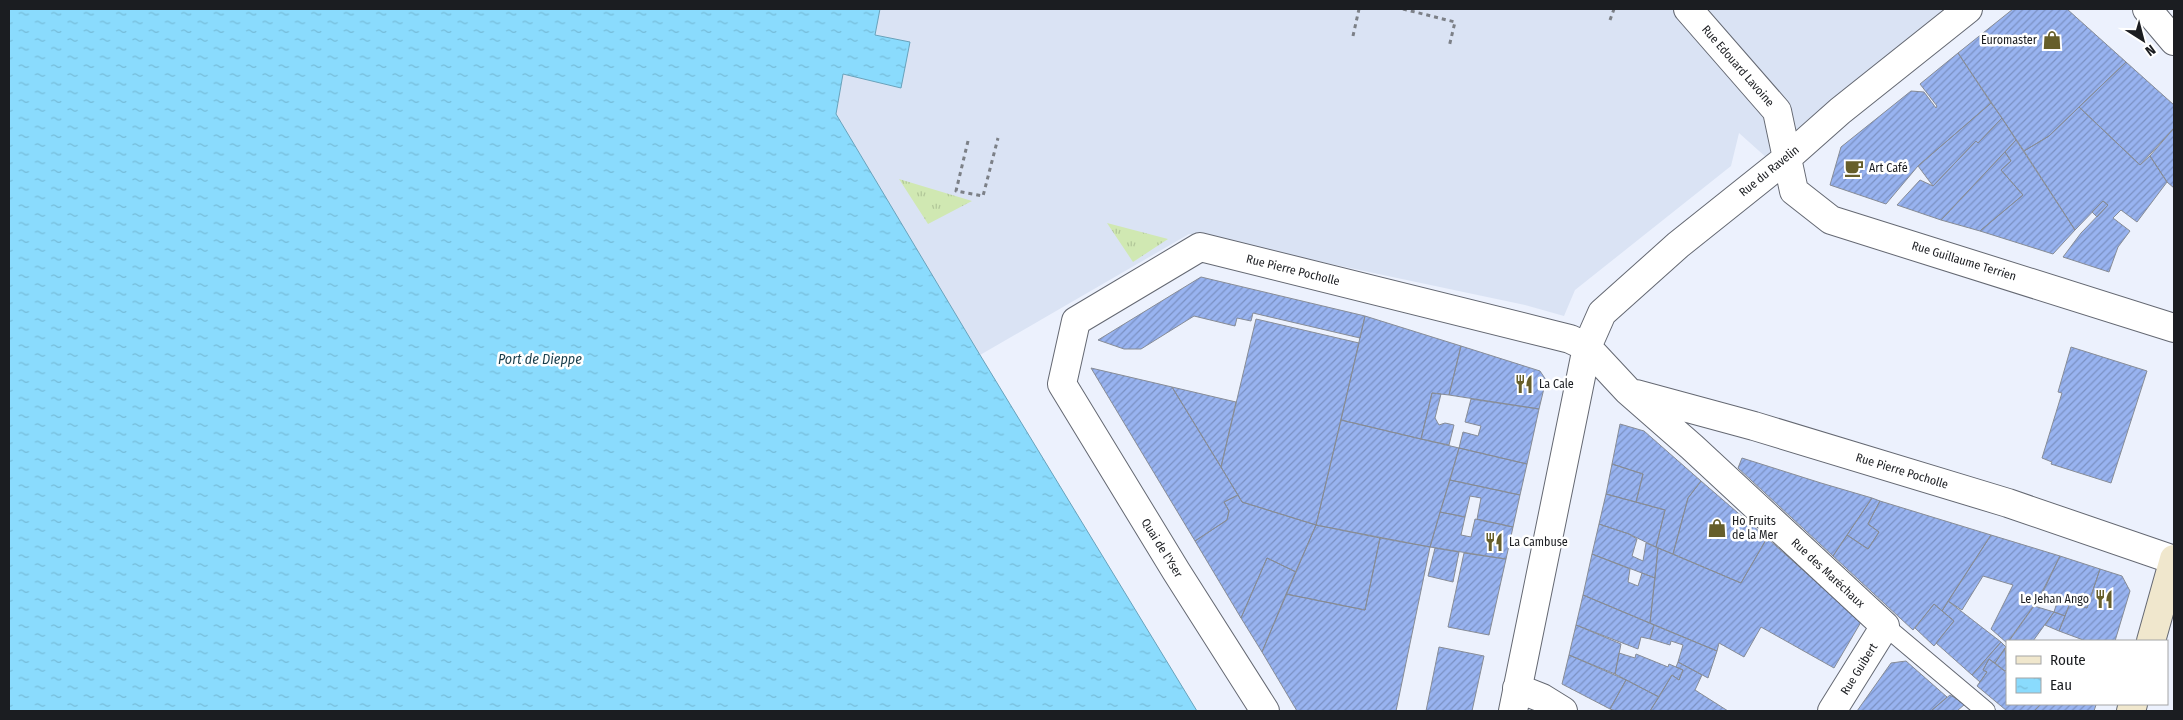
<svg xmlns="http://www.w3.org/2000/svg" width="2183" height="720" font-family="'Fira Sans Condensed',sans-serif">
  <defs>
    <pattern id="grass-tufts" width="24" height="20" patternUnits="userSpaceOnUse" patternTransform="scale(1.25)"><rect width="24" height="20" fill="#d0e8b2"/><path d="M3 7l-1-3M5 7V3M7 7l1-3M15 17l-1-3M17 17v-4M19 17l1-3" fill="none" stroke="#b2c799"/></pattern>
    <pattern id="water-ripples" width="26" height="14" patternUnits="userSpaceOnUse" patternTransform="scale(1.25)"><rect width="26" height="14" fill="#8adbfd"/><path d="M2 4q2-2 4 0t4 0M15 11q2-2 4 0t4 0" fill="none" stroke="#76bcd9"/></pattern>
    <pattern id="building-hatch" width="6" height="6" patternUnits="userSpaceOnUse" patternTransform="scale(1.25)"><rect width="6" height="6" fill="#98b3f0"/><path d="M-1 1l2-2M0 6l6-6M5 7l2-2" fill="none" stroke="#7b91c2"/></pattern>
  </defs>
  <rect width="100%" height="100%" fill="#ecf1fd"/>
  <path fill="#dae3f4" d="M880,9H1958L1768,159L1739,133L1731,166L1575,290L1564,316L1525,305L1189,234L980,355L836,114L843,74L901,88L875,35Z"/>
  <path fill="url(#grass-tufts)" d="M899,179L972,201L928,224Z
    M1107,223L1168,239L1133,262Z"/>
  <path fill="url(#water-ripples)" stroke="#69a2bb" d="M9,9H880L875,35L910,42L901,88L843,74L836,114L980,355L1197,711H9Z"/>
  <path fill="url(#building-hatch)" stroke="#878c96" d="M2013,9H2067L2126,62L2049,136L2024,151L1958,53Z
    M1958,53L1991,103L1918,166L1886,204L1830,185L1841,147L1911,91L1924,92L1936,108L1937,106L1920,84Z
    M2126,62L2174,105V128L2140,165L2079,107Z
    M1991,103L2002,118L1978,143L1976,141L1933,186L1918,166Z
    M2079,107L2140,165L2150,156L2167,182L2137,222L2121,210L2113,218L2130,231L2118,247L2109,272L2063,257L2081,233L2108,205L2103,201L2075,230L2024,151L2049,136Z
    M2002,118L2016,140L1941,220L1897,205L1920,180L1933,186L1976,141L1978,143Z
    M2174,128V188L2167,182L2150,156Z
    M2016,140L2075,230L2053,254L1980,231L2023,195L2001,170L2011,161L2005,152Z
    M2005,152L2011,161L2001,170L2023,195L1980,231L1941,220Z
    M2103,201L2108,205L2097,217L2092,212Z
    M1201,277L1365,316L1360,338L1253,313L1251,321L1237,318L1235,326L1194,316L1141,349H1124L1098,340Z
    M1365,316L1461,346L1449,395L1432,393L1421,439L1341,420Z
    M1256,319L1359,343L1316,525L1242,502L1221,467Z
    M1461,346L1540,371L1546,380L1539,409L1449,395Z
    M2071,347L2147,371L2111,483L2051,464L2052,462L2042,458L2062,393L2058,392Z
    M1091,368L1172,387L1238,495L1224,502L1229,511L1227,520L1195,541Z
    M1172,387L1236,402L1221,467Z
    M1432,393L1441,394L1435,418L1439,425L1445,423L1454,425L1449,445L1421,439Z
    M1471,399L1539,409L1527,464L1459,448L1463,432L1478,436L1481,426L1465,422Z
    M1341,420L1459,448L1430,547L1316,525Z
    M1620,424L1644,431L1701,481L1688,498L1673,554L1656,547L1665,510L1636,502L1643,474L1612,464Z
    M1459,448L1527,464L1520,495L1450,480Z
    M1742,458L1821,483L1872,498L1833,556L1738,468Z
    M1612,464L1643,474L1636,502L1606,494Z
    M1450,480L1520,495L1513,527L1477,519L1481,498L1470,496L1465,517L1440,512Z
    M1701,481L1767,538L1741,583L1673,554L1688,498Z
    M1606,494L1665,510L1656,547L1629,534L1599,524Z
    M1238,495L1242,502L1316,525L1296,572L1267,558L1241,618L1195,541L1227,520L1229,511L1224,502Z
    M1872,498L1880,501L1868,524L1879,532L1868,549L1847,535Z
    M1880,501L1991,535L1942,611L1934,604L1913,630L1833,556L1847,535L1868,549L1879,532L1868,524Z
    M1440,512L1465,517L1461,535L1471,537L1475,519L1513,527L1506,559L1430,547Z
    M1599,524L1629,534L1637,539L1632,556L1643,561L1646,543L1658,548L1655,578L1592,554Z
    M1316,525L1380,538L1365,610L1286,594Z
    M1991,535L2060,556L2042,594L2007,643L1991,629L2013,585L1983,576L1962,610L1948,601Z
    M1380,538L1430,547L1396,711H1297L1262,652L1286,594L1365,610Z
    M1767,538L1861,622L1834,668L1761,627L1744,657L1719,643L1717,651L1650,623L1658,548L1741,583Z
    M1435,548L1459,552L1453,582L1428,576Z
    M1464,553L1506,559L1489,635L1448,627Z
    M1592,554L1630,569L1628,582L1638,586L1642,573L1655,578L1650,623L1583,595Z
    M2060,556L2100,569L2087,608L2070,603L2065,616L2054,612L2058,599L2041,594Z
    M1267,558L1296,572L1262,652L1241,618Z
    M2100,569L2122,576L2130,591L2115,641H2086L2059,631L2070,603L2087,608Z
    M1583,595L1654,625L1650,639L1641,637L1638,649L1576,625Z
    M1948,601L2001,642L1972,675L1936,643L1954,621L1942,611Z
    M1934,604L1954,621L1934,646L1915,628Z
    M2034,606L2054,612L2033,641H2009Z
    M2054,612L2065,616L2059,631L2045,625Z
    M1576,625L1621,644L1615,674L1569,655Z
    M1654,625L1717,651L1708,678L1678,662L1683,645L1671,641L1670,645L1650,639Z
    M2001,642L2006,647L1995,663L1989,659L1983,670L1987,672L1980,682L1972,675Z
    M1439,647L1484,656L1472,711H1426Z
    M2005,648L2007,669L2005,671L1995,663Z
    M1619,653L1635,658L1636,654L1668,667L1669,664L1683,670L1679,680L1672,675L1659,697L1615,674Z
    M1569,655L1626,680L1610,709L1562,684Z
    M1989,659L2007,673V704H2041L2034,711H2007L1977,686L1987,672L1983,670Z
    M1906,661L1947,697L1931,711H1857L1891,663Z
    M1678,662L1702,675L1695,690L1728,711H1650L1672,675L1679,680L1683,670L1676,667Z
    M1626,680L1659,697L1650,711H1616L1610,709Z
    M1950,695L1965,704L1957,711H1931Z
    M2041,704H2094L2096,705L2094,711H2034Z"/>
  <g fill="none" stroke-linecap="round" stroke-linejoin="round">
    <g stroke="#646872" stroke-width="20">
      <path id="lane" d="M1885,626L1986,711"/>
    </g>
    <g stroke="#646872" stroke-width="30">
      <path id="street" d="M1688,9L1777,111L1794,191L1831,220L2174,328
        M2147,9L2174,41
        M1636,394L1754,426L2008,503L2174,560
        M1517,688L1542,698L1563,711
        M1265,711L1176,571L1062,384L1076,321L1200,247L1550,334L1570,339L1587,347L1628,391L1692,447L1885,626L1832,711
        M1513,711L1587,347L1602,313L1678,245L1787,158L1840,111L1968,9"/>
    </g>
    <g stroke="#646872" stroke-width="30">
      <path id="secondary" d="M2151,641L2174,559
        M2131,711L2133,704"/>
    </g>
    <path stroke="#7c8087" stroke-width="3" stroke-dasharray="4 4" stroke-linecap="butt" d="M1403,9L1455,22L1449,47
      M1610,20L1614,9
      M1353,36L1359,9
      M968,141L956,191L983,196L998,138"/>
    <use href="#lane" stroke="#fff" stroke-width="18"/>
    <use href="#street" stroke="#fff" stroke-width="28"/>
    <use href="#secondary" stroke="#f0e7cd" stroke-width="28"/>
  </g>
  <defs>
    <g id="shop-bare" transform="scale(1.5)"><path d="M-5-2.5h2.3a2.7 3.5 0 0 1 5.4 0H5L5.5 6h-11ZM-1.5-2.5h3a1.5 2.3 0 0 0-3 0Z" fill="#665e2a" stroke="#fff" stroke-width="2.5" paint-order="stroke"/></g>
    <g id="cafe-bare" transform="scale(1.5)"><path d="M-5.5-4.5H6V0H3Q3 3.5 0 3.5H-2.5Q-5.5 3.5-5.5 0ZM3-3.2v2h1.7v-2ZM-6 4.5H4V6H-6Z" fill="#665e2a" stroke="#fff" stroke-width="2.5" paint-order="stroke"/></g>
    <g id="restaurant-bare" transform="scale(1.5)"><path d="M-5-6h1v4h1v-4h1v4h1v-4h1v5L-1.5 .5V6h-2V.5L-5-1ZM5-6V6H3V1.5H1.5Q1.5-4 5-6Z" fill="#665e2a" stroke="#fff" stroke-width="2.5" paint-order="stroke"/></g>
  </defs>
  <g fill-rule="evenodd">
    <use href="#shop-bare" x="2052" y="40"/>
    <use href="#cafe-bare" x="1854" y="168"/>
    <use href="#restaurant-bare" x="1524" y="384"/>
    <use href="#shop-bare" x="1717" y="528"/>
    <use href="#restaurant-bare" x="1494" y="542"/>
    <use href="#restaurant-bare" x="2104" y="599"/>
  </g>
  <g text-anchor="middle" stroke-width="5" stroke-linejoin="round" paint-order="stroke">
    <g font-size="12" fill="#1b1d21" stroke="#fff" text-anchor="start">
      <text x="2037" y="44" text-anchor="end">Euromaster</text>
      <text x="1869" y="172">Art Café</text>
      <text x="1539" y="388">La Cale</text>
      <text x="1732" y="525">Ho Fruits<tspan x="1732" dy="14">de la Mer</tspan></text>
      <text x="1509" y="546">La Cambuse</text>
      <text x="2089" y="603" text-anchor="end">Le Jehan Ango</text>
    </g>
    <g font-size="12" fill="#1b1d21" stroke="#fff">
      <text transform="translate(1738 66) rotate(49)" y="4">Rue Edouard Lavoine</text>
      <text transform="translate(1769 171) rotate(-39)" y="4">Rue du Ravelin</text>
      <text transform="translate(1964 261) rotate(17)" y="4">Rue Guillaume Terrien</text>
      <text transform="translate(1293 270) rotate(14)" y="4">Rue Pierre Pocholle</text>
      <text transform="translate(1902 471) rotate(17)" y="4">Rue Pierre Pocholle</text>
      <text transform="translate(1162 548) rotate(58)" y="4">Quai de l'Yser</text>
      <text transform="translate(1828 573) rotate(43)" y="4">Rue des Maréchaux</text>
      <text transform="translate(1859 669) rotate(-58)" y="4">Rue Guibert</text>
    </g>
    <g font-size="14" font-style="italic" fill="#193e4c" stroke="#fff">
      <text x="540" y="364">Port de Dieppe</text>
    </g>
  </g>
  <rect width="2183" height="720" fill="none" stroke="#1b1d21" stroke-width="20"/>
  <rect x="2006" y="640" width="162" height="65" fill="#ffffff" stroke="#a4a5a6"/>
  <rect x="2016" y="656" width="25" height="8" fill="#f0e7cd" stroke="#a4a5a6"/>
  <text x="2050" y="665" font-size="15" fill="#1b1d21">Route</text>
  <rect x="2016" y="678" width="25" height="15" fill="url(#water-ripples)" stroke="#a4a5a6"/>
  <text x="2050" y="690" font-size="15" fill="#1b1d21">Eau</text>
  <g transform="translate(2143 40) rotate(144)" stroke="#ffffff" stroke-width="4" paint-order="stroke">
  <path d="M0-4L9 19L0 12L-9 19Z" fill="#1b1d21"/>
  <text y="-8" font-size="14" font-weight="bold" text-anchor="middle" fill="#1b1d21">N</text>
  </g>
</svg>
